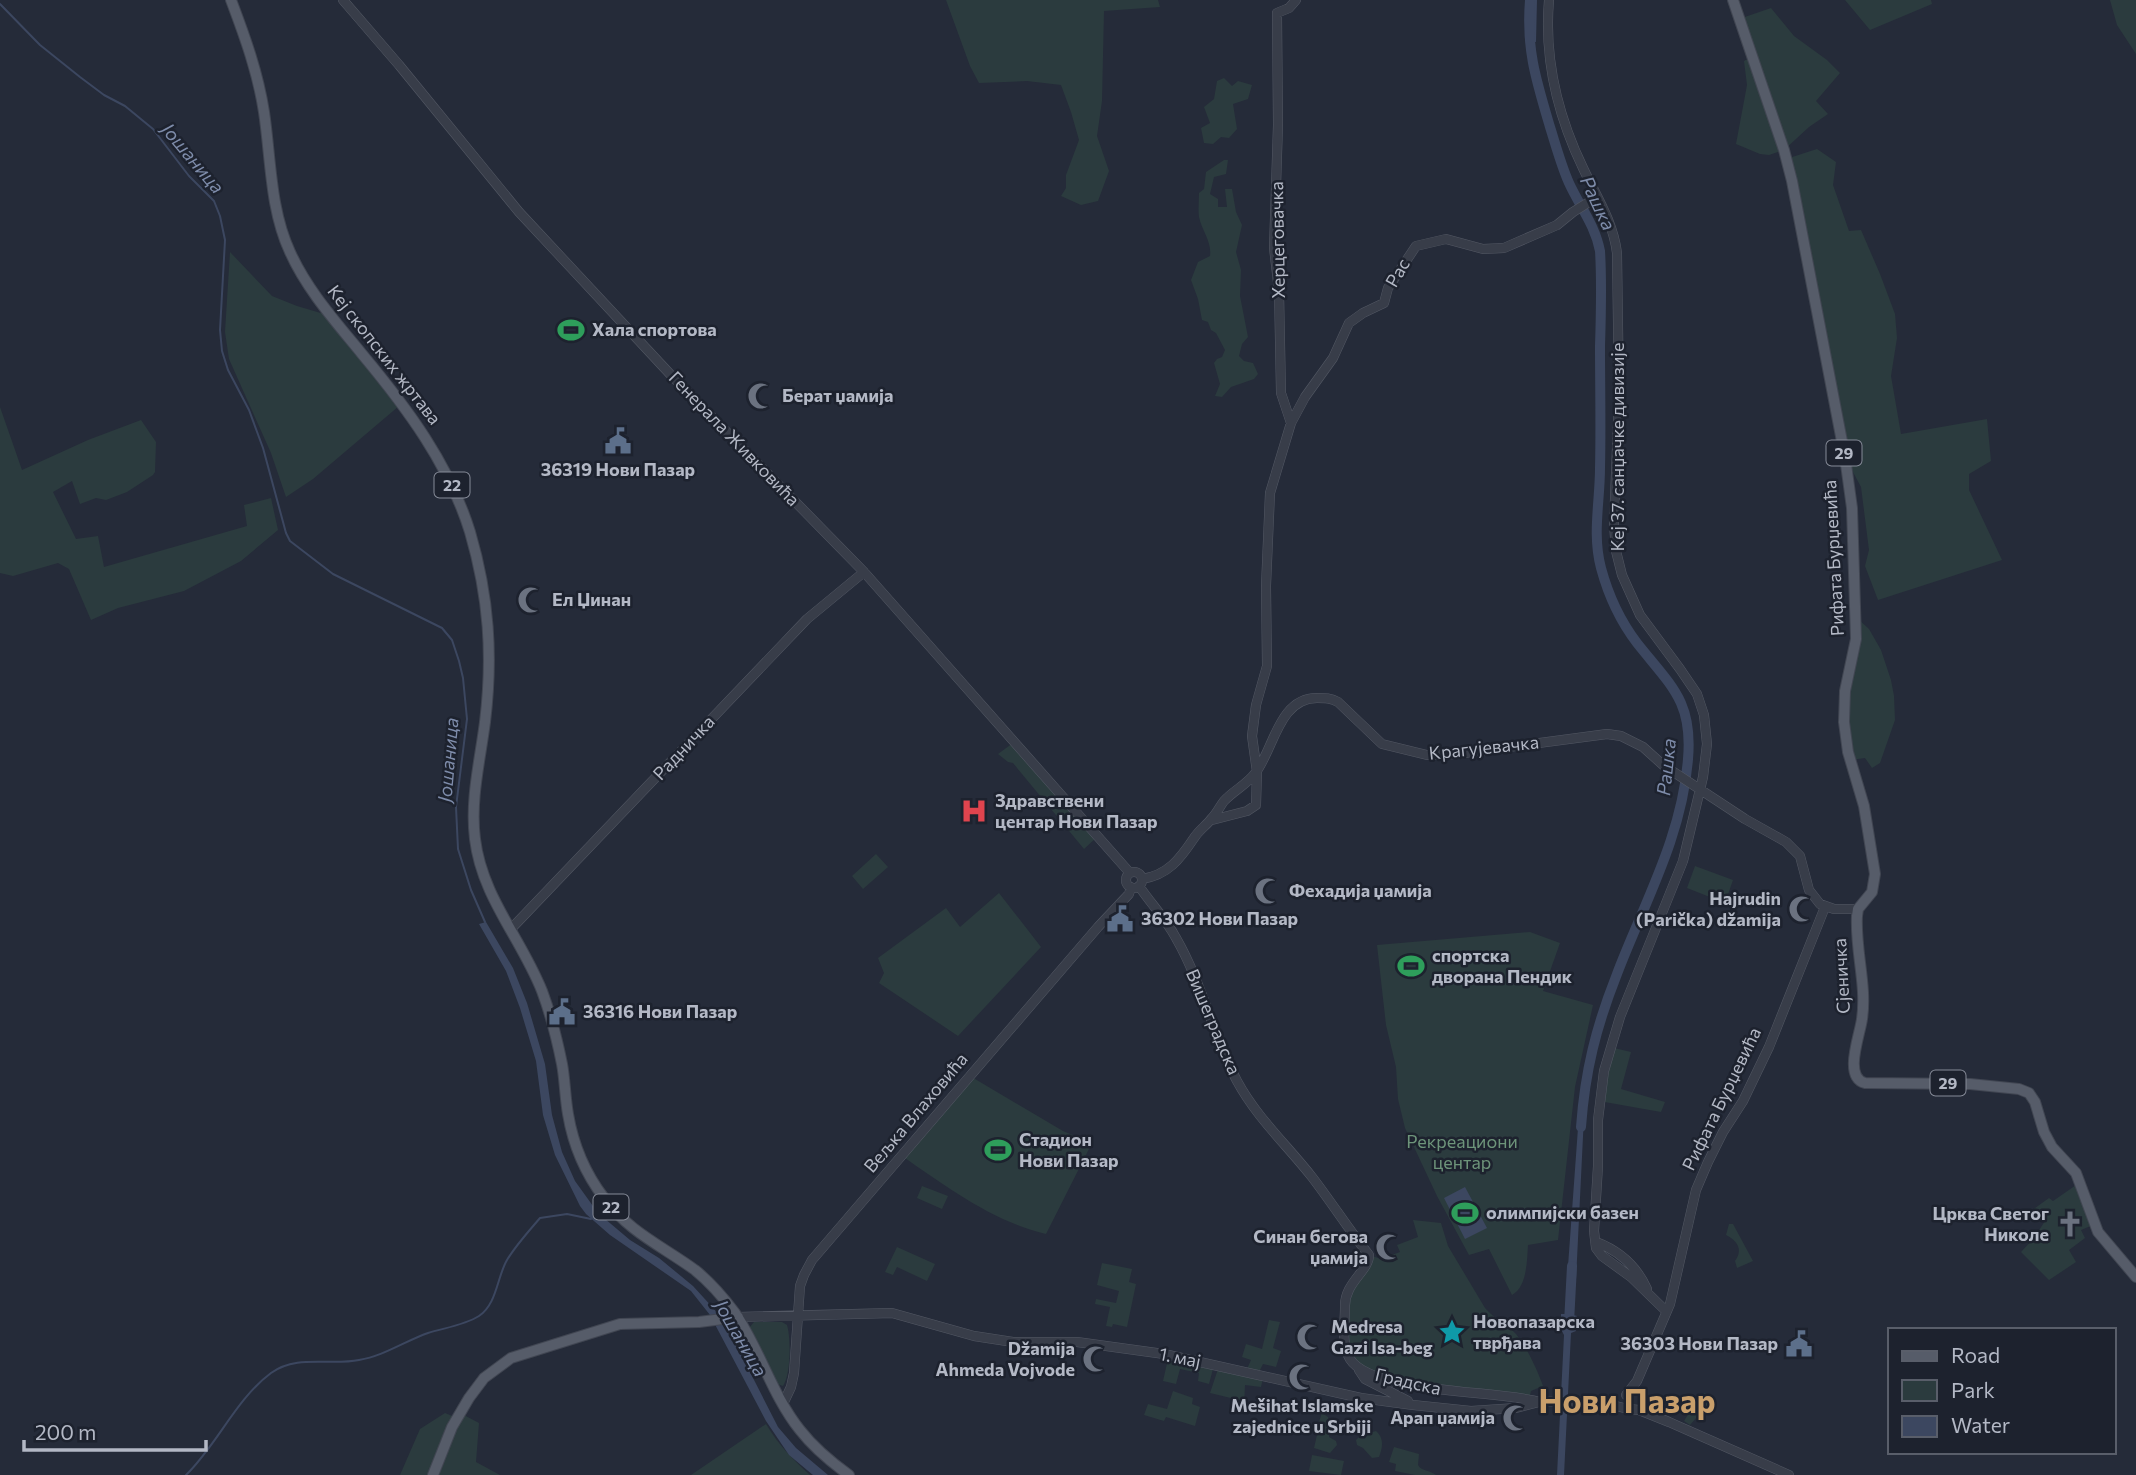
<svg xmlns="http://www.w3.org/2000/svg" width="2136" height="1475" font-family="Commissioner,sans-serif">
  <rect width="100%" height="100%" fill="#252b39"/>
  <path fill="#2b3b3e" d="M946,0H1158L1160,7L1104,11L1102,101L1097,136L1109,171L1098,201L1081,205L1061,196L1066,188V175L1079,140L1071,112L1061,85L1027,81L979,83L970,66Z
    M1845,0H1931L1932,4L1870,30Z
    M2110,0H2136V54L2117,25Z
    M1771,8L1794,36L1827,60L1840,73L1816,101L1828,114L1809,127L1784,150L1769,155L1760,154L1736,144L1747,85L1744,61L1753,56L1739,19Z
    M1224,78L1232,86L1238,81L1252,85L1248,99L1233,104L1237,129L1229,138L1221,137L1213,144L1204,143L1201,128L1210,123L1204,107L1214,99L1217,81Z
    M1817,149L1836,162L1833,185L1849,231L1861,230L1880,274L1895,314L1897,338L1891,376L1901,434L1987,419L1991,461L1969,474V490L2002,560L1878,600L1865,566L1869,550L1861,487L1845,457L1786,159Z
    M1224,160H1228L1226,174L1214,177L1210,194L1218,199V207H1227L1225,189H1232L1236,212L1242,225L1236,252L1241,270L1240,296L1248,337L1242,344L1239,356L1244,361L1253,363L1258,374L1254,379L1231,387L1222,397L1215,396L1220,384L1214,363L1217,359L1222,357L1225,350L1216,333L1211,330L1208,322L1202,320L1198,299L1191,280L1198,262L1210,256C1212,242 1202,231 1199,217C1198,209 1199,201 1199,193L1204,189L1206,172Z
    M230,252L272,296L297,306L324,314L399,406L313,479L286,497L271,453L229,359L225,332Z
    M0,407L22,470L88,440L141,420L156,442L155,472L153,475L127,492L106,500L96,498L80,504L72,481L53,492L76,539L98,536L104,567L247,526L244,505L271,498L278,530L241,561L184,591L118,608L91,620L69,569L58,563L13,576L0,573Z
    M1857,618L1869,629L1881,650L1891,680L1894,696L1895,720L1880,763L1872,768L1865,758L1851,760L1845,736Z
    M1013,743L1097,837L1084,849L1013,763L1008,762L998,754Z
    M876,854L888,867L863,889L852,876Z
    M1695,866L1733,880L1725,903L1687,888Z
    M999,893L1041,947L958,1036L879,983L884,973L878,958L946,908L960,927Z
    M1530,932L1560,943L1543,991L1593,1005L1575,1087L1558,1240L1528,1245C1527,1261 1527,1287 1512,1295L1489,1249L1469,1255L1437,1196L1405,1128L1398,1099L1396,1067L1386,1025L1377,945Z
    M1610,1047L1631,1052L1621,1089L1665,1102L1661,1112L1599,1101Z
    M970,1076L1063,1131L1092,1143L1046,1234C992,1221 947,1187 902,1156Z
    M2079,1183L2093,1225L2081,1230L2085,1238L2069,1250L2076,1262L2049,1280L2021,1252L2034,1238L2045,1221L2031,1211L2049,1198L2053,1201Z
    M922,1186L948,1196L942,1209L917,1198Z
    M1413,1220L1441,1223L1448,1246L1485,1308C1494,1319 1507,1324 1516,1334C1527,1348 1537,1369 1543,1386L1531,1391L1529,1399L1422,1387L1358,1368L1345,1345L1352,1284L1369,1255L1381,1259L1400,1252L1397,1245L1418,1237Z
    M1729,1224H1733L1753,1261L1737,1268L1735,1261C1743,1250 1738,1241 1726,1235Z
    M897,1247L935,1264L927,1281L897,1267L893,1275L885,1272Z
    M1102,1263L1132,1269L1129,1282L1136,1284L1127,1327L1113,1324L1112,1327L1106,1326L1110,1307L1095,1304L1096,1299L1116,1303L1119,1291L1097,1285Z
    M1269,1320L1280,1322L1273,1348L1281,1351L1276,1367L1263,1364L1259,1372L1247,1369L1251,1360L1242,1357L1246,1344L1262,1349Z
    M754,1322H782L787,1325C791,1338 791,1374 783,1386L777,1384L749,1328Z
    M1168,1359L1213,1369L1209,1384L1198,1381L1199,1373L1180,1369L1176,1384L1163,1381Z
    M1218,1369L1263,1378L1261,1387L1245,1385L1244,1407L1234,1406L1235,1399L1210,1393Z
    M1173,1391L1193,1398L1192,1404L1200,1407L1195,1426L1166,1417L1164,1421L1144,1415L1148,1404L1167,1409Z
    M1705,1393L1710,1402L1690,1425L1684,1421L1689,1413V1402Z
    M445,1413L457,1418L460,1413L479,1423L476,1462L500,1475H400L420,1429Z
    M1322,1413L1328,1417L1330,1425L1329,1437L1336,1441L1337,1445L1330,1453L1314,1448L1317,1435L1315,1433Z
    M766,1424C778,1444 792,1459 810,1475H691Z
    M1376,1431C1384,1438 1383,1447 1379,1457L1372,1458L1363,1448L1357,1445L1356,1440L1361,1435Z
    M1394,1447L1419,1454L1418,1465C1421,1471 1430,1470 1436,1475H1415L1395,1471L1396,1464L1389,1462Z
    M1312,1455L1344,1461L1341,1475L1309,1471Z"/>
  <path fill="#3c4760" d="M1528,0H1537L1536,42L1527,41Z
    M486,922L513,968L527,1003L545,1064L552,1115L562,1152L575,1181L598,1213L630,1240L659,1258L693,1286L714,1309L727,1327L778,1427L796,1448L828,1475H813L789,1455L766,1421L710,1315L691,1291L610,1235L586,1214L580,1206L555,1155L543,1115L536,1061L520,1008L506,971L479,924Z
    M1579,1114L1584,1116L1576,1280H1567Z
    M1465,1187L1487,1228L1465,1239L1444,1198Z
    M1565,1309L1573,1310V1315L1577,1316L1576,1331L1571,1333L1564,1475H1557L1564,1335L1561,1329V1314H1565Z"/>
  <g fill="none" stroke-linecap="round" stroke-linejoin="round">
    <path stroke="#3c4760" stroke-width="2" d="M0,4L40,45L80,77L104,95L125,106L153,129L189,176L214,201L220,216L225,240L220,330L222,351L228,370L249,410L263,448L286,533L290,541L333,574L442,628L452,640L459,661L463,678L467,719L456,807L458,849L471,890L485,922
      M186,1475C217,1445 236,1399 271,1373C297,1354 330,1366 359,1360C384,1356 405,1341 428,1333C444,1328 465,1325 479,1316C497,1304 497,1277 507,1260C516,1245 529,1231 540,1218L567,1214L591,1219"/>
    <path stroke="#3c4760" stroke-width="10" d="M1530,0C1526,49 1536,80 1550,127C1556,146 1561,165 1569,183C1580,207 1595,225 1600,251C1602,283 1601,315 1600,346C1600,387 1601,427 1600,468C1600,502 1592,534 1601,568C1608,594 1621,622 1637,643C1671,686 1693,701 1688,759C1682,837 1644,903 1617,974C1596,1027 1585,1071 1581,1127
      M1569,1323L1572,1266"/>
    <g stroke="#535864" stroke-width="10">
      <path id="minor" d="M343,0L399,65L519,212L670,374L864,572L1130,873
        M1549,0C1544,58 1558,116 1583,168C1596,196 1613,221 1617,253L1619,396L1614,524L1616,551L1622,575L1640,615L1680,669L1697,694L1704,715L1707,744L1703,777L1683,861L1620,1017L1604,1071L1598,1120V1166L1594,1231L1596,1248L1602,1256L1631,1277L1666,1311
        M1291,423L1281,393L1279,291L1274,248L1278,125L1277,13L1289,8L1296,0
        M1212,820L1247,811L1256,805L1257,772L1252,736L1256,705L1267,666L1266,586L1270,493L1291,423L1305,397L1333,358L1349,323L1363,313L1384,303L1388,288L1416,246L1446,239L1483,249L1504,248L1557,225L1573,212L1597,197
        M1126 880a8 8 0 1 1 16 0a8 8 0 1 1-16 0Z
        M1142,879C1168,875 1180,859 1194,838C1199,830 1207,825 1212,818C1217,813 1220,806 1224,801C1234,790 1248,784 1256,772C1274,748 1279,698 1317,698C1325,698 1331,698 1338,702L1382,744L1427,755L1457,754L1607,734L1621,736L1643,747L1663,765L1745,819L1786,842L1800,856L1809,890L1820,904L1834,909H1858
        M1139,886C1151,904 1166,919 1176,938C1202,983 1213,1035 1237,1081C1257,1118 1287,1145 1312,1177C1332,1203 1349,1230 1369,1255C1369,1271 1344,1283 1345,1307C1345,1323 1341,1345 1350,1359C1372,1394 1500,1390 1540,1402
        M510,930L807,619L864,572
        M1596,1242C1620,1251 1637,1267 1647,1289
        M738,1317L892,1313L974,1336L1013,1342H1077L1164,1354L1361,1398L1413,1405L1471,1411L1516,1408L1543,1401L1604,1403L1624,1408
        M1359,1370L1365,1379L1408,1401
        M1626,1395L1637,1381L1670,1304L1696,1190L1708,1162L1723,1132L1743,1101L1769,1047L1825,907
        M783,1404L791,1387L794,1373L800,1286L804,1275L812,1260L1098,927L1129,894L1131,887
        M1629,1409L1639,1410L1669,1422L1789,1475"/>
    </g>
    <g stroke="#414652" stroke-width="12">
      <path id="major" d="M231,0C245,37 258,73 264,112C271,159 270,209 290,252C307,290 336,322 362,354C407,408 449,464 470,532C489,597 493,656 485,722C480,761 470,800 475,839C482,897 521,938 542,991C551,1015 557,1039 562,1064C565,1080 565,1097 568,1114C573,1144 585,1173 604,1198C629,1232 662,1246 695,1270C710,1282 723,1297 735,1313C760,1350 772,1395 800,1430C814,1448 831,1462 849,1475
        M1733,0L1784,150L1792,181L1845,457L1852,508L1856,639L1845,691L1844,722L1848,752L1864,806L1875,874L1872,892L1858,909L1857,916C1855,950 1867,985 1862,1019C1860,1035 1843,1077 1865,1083L1970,1084L2019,1089L2029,1093L2035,1102L2044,1132L2052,1147L2076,1173L2098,1232L2136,1277
        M433,1475L452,1427L469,1398L484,1378L511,1358L620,1324L699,1322L738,1317"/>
    </g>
    <use href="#minor" stroke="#383d49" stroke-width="9"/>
    <use href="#major" stroke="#565c69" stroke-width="10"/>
  </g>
  <defs>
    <g id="stadium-bare" transform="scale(2.1)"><path d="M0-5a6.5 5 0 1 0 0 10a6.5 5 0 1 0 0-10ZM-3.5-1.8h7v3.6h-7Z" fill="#2e9e5b" stroke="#1d222e" stroke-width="2.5" paint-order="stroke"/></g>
    <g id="mosque-bare" transform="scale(2.1)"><path d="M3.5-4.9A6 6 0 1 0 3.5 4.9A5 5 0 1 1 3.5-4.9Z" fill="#6b7280" stroke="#1d222e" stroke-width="2.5" paint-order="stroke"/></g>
    <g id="civic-bare" transform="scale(2.1)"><path d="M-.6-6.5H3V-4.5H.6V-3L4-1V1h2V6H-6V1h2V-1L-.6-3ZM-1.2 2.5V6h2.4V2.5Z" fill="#5c6f8a" stroke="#1d222e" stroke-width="2.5" paint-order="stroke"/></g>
    <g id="hospital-bare" transform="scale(2.1)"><path d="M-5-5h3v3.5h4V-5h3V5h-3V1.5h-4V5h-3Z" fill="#e0444e" stroke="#1d222e" stroke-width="2.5" paint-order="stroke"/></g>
    <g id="church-bare" transform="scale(2.1)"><path d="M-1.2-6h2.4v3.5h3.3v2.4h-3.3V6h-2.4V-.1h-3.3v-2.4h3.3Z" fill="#6b7280" stroke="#1d222e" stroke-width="2.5" paint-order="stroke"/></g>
    <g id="sight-bare" transform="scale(2.1)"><path d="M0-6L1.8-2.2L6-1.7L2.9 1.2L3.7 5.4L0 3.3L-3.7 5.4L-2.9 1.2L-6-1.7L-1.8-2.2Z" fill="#0f9aa8" stroke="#1d222e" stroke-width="2.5" paint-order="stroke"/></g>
  </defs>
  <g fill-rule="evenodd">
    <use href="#stadium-bare" x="571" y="330"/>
    <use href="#mosque-bare" x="761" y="396"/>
    <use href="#civic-bare" x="618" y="441"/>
    <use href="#mosque-bare" x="531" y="600"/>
    <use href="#hospital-bare" x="974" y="811"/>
    <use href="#mosque-bare" x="1268" y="891"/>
    <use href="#mosque-bare" x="1802" y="909"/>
    <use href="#civic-bare" x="1120" y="919"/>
    <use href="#stadium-bare" x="1411" y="966"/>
    <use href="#civic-bare" x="562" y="1012"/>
    <use href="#stadium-bare" x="998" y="1150"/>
    <use href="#stadium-bare" x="1465" y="1213"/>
    <use href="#church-bare" x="2070" y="1224"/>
    <use href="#mosque-bare" x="1389" y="1247"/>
    <use href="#sight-bare" x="1452" y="1332"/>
    <use href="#mosque-bare" x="1310" y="1337"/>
    <use href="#civic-bare" x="1799" y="1344"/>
    <use href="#mosque-bare" x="1096" y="1359"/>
    <use href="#mosque-bare" x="1302" y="1377"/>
    <use href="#mosque-bare" x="1516" y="1418"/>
  </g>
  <g text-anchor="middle" stroke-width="5" stroke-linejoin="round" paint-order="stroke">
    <g fill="#1d222e" stroke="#868b98" stroke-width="2">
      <rect x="1826.5" y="440.5" width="35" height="25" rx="5"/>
      <rect x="434.5" y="472.5" width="35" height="25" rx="5"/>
      <rect x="1930.5" y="1070.5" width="35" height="25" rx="5"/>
      <rect x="593.5" y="1194.5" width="35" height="25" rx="5"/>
    </g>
    <g font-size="16" font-weight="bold" fill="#b3b8c5">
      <text x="1844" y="459">29</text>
      <text x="452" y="491">22</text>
      <text x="1948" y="1089">29</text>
      <text x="611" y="1213">22</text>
    </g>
    <g font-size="18" fill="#b3b8c5" stroke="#1d222e">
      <text transform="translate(1278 240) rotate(-91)" y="6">Херцеговачка</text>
      <text transform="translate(1398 273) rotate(-60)" y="6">Рас</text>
      <text transform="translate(384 355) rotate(52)" y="6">Кеј скопских жртава</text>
      <text transform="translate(734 439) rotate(46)" y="6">Генерала Живковића</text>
      <text transform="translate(1618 447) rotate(-90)" y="6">Кеј 37. санџачке дивизије</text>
      <text transform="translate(1834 558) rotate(-93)" y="6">Рифата Бурџевића</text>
      <text transform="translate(684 748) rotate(-47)" y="6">Радничка</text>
      <text transform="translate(1484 748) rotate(-6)" y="6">Крагујевачка</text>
      <text transform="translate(1842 976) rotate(-93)" y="6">Сјеничка</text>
      <text transform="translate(1213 1022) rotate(67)" y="6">Вишеградска</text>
      <text transform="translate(1722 1099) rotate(-64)" y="6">Рифата Бурџевића</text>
      <text transform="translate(916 1113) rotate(-50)" y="6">Вељка Влаховића</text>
      <text transform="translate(1180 1358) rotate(11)" y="6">1. мај</text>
      <text transform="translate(1408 1382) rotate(13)" y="6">Градска</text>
    </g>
    <g font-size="18" font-weight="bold" fill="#b3b8c5" stroke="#1d222e" text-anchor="start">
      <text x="592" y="336">Хала спортова</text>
      <text x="782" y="402">Берат џамија</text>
      <text x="618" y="476" text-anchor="middle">36319 Нови Пазар</text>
      <text x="552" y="606">Ел Џинан</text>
      <text x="995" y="807">Здравствени<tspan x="995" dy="21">центар Нови Пазар</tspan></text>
      <text x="1289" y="897">Фехадија џамија</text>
      <text x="1781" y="905" text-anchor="end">Hajrudin<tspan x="1781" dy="21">(Parička) džamija</tspan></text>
      <text x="1141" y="925">36302 Нови Пазар</text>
      <text x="1432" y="962">спортска<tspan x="1432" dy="21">дворана Пендик</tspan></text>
      <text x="583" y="1018">36316 Нови Пазар</text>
      <text x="1019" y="1146">Стадион<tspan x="1019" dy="21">Нови Пазар</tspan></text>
      <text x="1486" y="1219">олимпијски базен</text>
      <text x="2049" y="1220" text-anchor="end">Црква Светог<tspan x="2049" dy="21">Николе</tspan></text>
      <text x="1368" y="1243" text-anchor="end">Синан бегова<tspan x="1368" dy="21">џамија</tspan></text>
      <text x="1473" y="1328">Новопазарска<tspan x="1473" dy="21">тврђава</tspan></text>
      <text x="1331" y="1333">Medresa<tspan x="1331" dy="21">Gazi Isa-beg</tspan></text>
      <text x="1778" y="1350" text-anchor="end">36303 Нови Пазар</text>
      <text x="1075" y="1355" text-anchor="end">Džamija<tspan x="1075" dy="21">Ahmeda Vojvode</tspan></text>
      <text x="1302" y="1412" text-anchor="middle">Mešihat Islamske<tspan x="1302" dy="21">zajednice u Srbiji</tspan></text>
      <text x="1495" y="1424" text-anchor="end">Арап џамија</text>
    </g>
    <g font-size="18" fill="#6d947a" stroke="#1d222e">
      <text x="1462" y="1148">Рекреациони<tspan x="1462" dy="21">центар</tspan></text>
    </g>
    <g font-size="19" font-style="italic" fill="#7e8caa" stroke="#1d222e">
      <text transform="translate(193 158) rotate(50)" y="7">Јошаница</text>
      <text transform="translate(1598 203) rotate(65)" y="7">Рашка</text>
      <text transform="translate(448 760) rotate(-85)" y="7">Јошаница</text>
      <text transform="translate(1666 767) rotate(-84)" y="7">Рашка</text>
      <text transform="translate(741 1338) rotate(60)" y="7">Јошаница</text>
    </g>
    <g font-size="32" font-weight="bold" fill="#c99f6b" stroke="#1d222e">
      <text x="1627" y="1413">Нови Пазар</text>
    </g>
  </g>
  <rect x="1888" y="1328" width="228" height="126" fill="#1d222e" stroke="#595e6a" stroke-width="2"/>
  <rect x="1902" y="1351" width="35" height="10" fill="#565c69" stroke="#595e6a" stroke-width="2"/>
  <text x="1951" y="1363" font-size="21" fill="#b3b8c5">Road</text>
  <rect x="1902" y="1380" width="35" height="21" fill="#2b3b3e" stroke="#595e6a" stroke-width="2"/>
  <text x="1951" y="1398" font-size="21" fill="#b3b8c5">Park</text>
  <rect x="1902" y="1416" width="35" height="21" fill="#3c4760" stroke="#595e6a" stroke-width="2"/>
  <text x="1951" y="1433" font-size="21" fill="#b3b8c5">Water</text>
  <path d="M24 1440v10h182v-10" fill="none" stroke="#b3b8c5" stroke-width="3.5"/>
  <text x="35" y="1440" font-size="21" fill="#b3b8c5" stroke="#1d222e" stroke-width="5" paint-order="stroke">200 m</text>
</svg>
